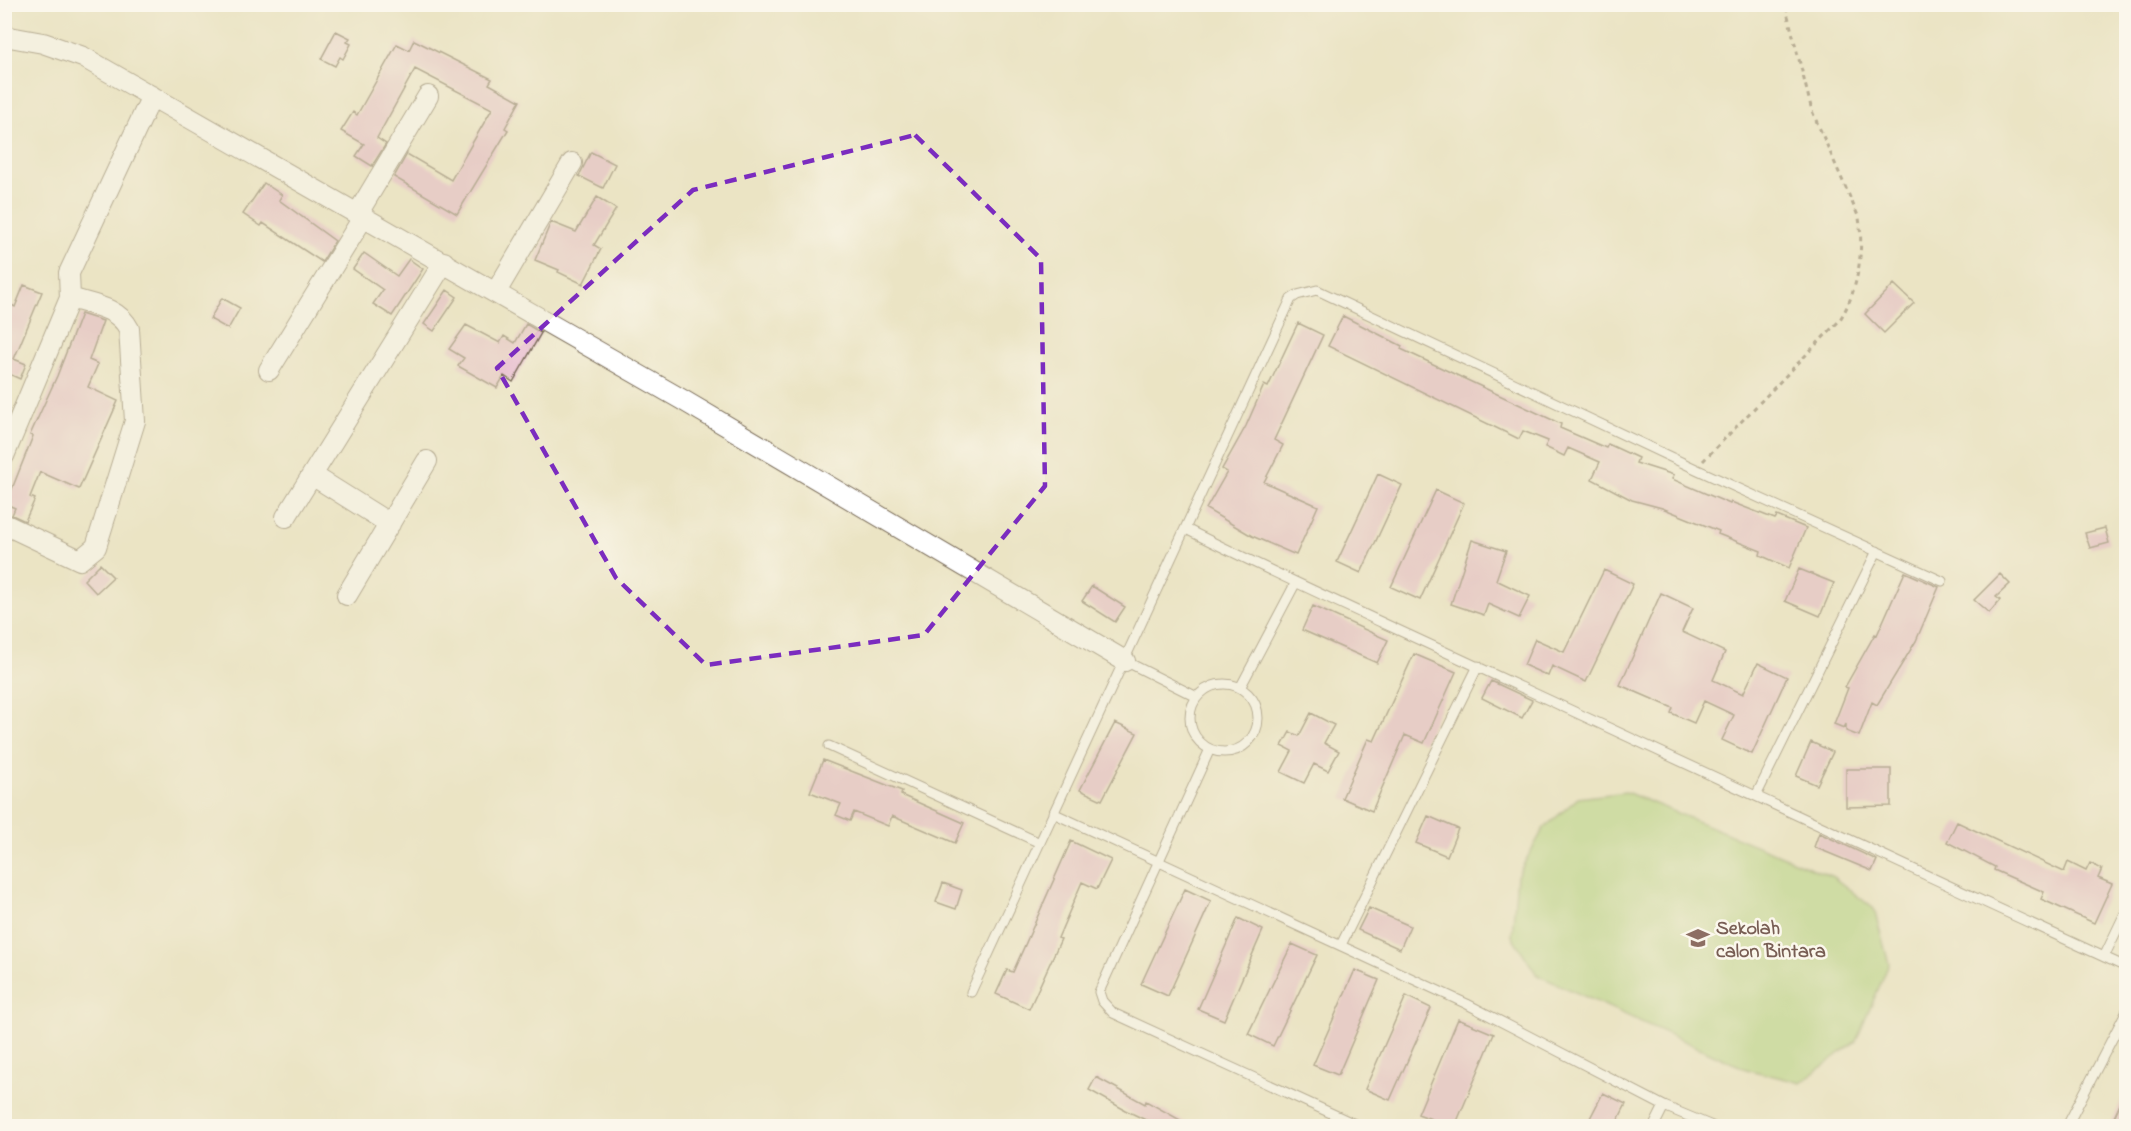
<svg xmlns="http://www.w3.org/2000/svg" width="2131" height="1131" font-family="'Indie Flower',sans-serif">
  <rect width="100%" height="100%" fill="#fbf7ec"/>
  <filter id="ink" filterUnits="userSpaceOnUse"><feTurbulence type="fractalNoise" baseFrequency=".0167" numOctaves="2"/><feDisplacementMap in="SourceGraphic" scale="12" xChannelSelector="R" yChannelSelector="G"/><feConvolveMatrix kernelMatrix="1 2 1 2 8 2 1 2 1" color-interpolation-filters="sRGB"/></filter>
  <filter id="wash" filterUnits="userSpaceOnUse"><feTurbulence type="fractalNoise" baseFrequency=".008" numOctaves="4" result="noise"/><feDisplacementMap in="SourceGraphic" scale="24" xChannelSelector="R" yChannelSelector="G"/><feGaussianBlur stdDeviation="1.35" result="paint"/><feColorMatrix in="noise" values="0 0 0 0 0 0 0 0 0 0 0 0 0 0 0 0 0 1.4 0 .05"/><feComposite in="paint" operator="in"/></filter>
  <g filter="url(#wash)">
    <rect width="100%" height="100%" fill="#ebe4c4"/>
    <path fill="#add27b" stroke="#747e4c" stroke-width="1.5" d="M1626,792L1833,877L1874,909L1889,964L1856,1041L1801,1083L1746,1069L1537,975L1512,936L1517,876L1544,828L1578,798Z"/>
    <g id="blocks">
      <path fill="#e3b1c8" d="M336,31L350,38L347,42L351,44L343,59L340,57L335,66L321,59Z
        M414,40L492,79L489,84L520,101L505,128L508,130L457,214L394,177L407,154L451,180L492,109L415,69L377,138L386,144L372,166L356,156L364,144L341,131L353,112L357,115L397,44L409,50Z
        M591,152L615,164L603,188L579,176Z
        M264,183L282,195L279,200L335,241L322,262L263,223L261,226L243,214Z
        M597,197L616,209L594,245L601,249L583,284L558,272L559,270L535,260L551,222L576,232Z
        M364,253L397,276L409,259L423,269L392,316L373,304L383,290L353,269Z
        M1894,284L1914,303L1884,333L1865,314Z
        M24,285L42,292L14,359L26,364L20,379L7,373L4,379V316L10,304L15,307Z
        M447,290L457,297L434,331L424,324Z
        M222,298L240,308L228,329L210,319Z
        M81,314L103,321L89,360L98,364L88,387L118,401L79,489L40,472L30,497L35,499L25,521L12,515L15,508L6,504L33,436L30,435L57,376Z
        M1343,316L1402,346L1401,349L1561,424L1560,428L1606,448L1608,444L1638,458L1636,463L1674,475L1672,479L1730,504L1731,502L1775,519L1777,516L1806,528L1789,568L1760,555L1761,551L1718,534L1719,531L1662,508L1632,500L1592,479L1600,462L1568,448L1564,456L1545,447L1548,441L1523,431L1519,439L1328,346Z
        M1298,323L1323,335L1274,440L1283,445L1264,482L1318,506L1296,555L1252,536L1206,509L1227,472L1222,469L1246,426L1264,385L1268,387Z
        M526,324L541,333L513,382L504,376L497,388L458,366L464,358L449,349L466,325L500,343L504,336L515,343Z
        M1378,474L1402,485L1361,573L1337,562Z
        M1436,490L1464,503L1420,600L1391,587Z
        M2105,528L2109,543L2090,548L2085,533Z
        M1472,540L1506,551L1496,580L1530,596L1519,618L1488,604L1484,615L1451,604Z
        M100,564L113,577L96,593L84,580Z
        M1799,569L1834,583L1820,616L1785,601Z
        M1604,570L1633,584L1586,682L1552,666L1548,676L1524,665L1535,639L1564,652Z
        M1905,572L1939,587L1916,641L1877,705L1872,702L1859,736L1846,731V724L1844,728L1834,724L1848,688L1845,687L1875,634L1877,635Z
        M2000,574L2010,584L1996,597L2000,600L1989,613L1974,600Z
        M1092,586L1125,607L1115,622L1082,601Z
        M1661,593L1693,608L1682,632L1725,652L1713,680L1743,694L1758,663L1787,677L1752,754L1722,740L1734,715L1704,701L1694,723L1671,713L1673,708L1620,685Z
        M1313,606L1388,640L1377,663L1302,630Z
        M1414,654L1456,672L1424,743L1405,735L1372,811L1342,798L1368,739L1374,741Z
        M1491,681L1532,700L1522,718L1482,698Z
        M1311,713L1334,725L1324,743L1339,751L1328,771L1314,764L1304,783L1281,772L1292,751L1282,746L1290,732L1299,736Z
        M1115,723L1137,733L1102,800L1080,790Z
        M1811,742L1833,752L1817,785L1796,776Z
        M823,760L902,791L901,795L964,823L955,843L892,816L888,826L854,812L850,821L836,815L841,804L810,792Z
        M1846,769H1891V806L1846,807Z
        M1428,816L1458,829L1447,856L1416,843Z
        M1957,822L2064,872L2068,862L2086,871L2090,863L2102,869L2098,878L2112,884L2094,923L2041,899L2044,892L1994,870L1995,867L1947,842Z
        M1819,833L1877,860L1872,871L1814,847Z
        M1071,841L1111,860L1097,889L1082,882L1058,938L1061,939L1029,1009L996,994L1007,970L1013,972Z
        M943,883L962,890L956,909L936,902Z
        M1185,889L1211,901L1168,996L1141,984Z
        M1369,908L1410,926L1400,949L1358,930Z
        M1238,918L1263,930L1224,1020L1198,1009Z
        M1292,944L1317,955L1273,1046L1248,1034Z
        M1355,970L1379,980L1338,1075L1313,1065Z
        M1406,996L1431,1008L1390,1100L1365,1089Z
        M1458,1019L1494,1034L1455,1126H1450L1418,1114Z
        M1096,1077L1145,1104L1146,1101L1191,1126H1158L1125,1110L1089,1090Z
        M2127,1089V1126H2110Z
        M1603,1093L1626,1104L1615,1126H1586Z"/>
    </g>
  </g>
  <g filter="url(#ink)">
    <use href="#blocks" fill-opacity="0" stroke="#796b58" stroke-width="1.5"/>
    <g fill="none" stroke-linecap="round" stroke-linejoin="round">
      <g stroke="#796b58" stroke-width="11">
        <path id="lane" d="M1186,529C1289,581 1393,627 1497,676C1707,774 1916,871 2126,967
          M1125,661L1197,697
          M1190 718a34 34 0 1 1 68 0a34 34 0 1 1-68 0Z
          M1240,688L1295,584
          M829,746L1040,843
          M1210,749L1099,992L1102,1001L1113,1013L1359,1126
          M1756,796L1877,551
          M1053,813L1467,1004L1664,1106L1654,1126
          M1341,945L1478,666
          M2104,957L2126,911
          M971,992L1291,299L1297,295L1317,290L1698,470L1942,581
          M1664,1106L1712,1126
          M2067,1126L2126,1012"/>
      </g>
      <g stroke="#796b58" stroke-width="22">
        <path id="street" d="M4,36L43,43L83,57L681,399L1125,661
          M358,213L428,96
          M496,292L572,163
          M269,370L364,216
          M4,456L70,298L69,273L152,96
          M312,475L390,524
          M286,517L444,262
          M4,524L80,560L96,547L135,421L129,329C118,307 92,305 70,298
          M347,595L427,461"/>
      </g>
      <path stroke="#796b58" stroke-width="3" stroke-dasharray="4.5 4.5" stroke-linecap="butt" d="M1703,461L1839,321C1858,292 1864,252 1859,218L1812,111L1785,4"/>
      <use href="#lane" stroke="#fff" stroke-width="9"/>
      <use href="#street" stroke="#fff" stroke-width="20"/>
    </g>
  </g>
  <path d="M0 0H2131V1131H0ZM915,135L1041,259L1045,486L924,635L706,665L616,578L497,368L693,190Z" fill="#ebe4c4" fill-opacity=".55" fill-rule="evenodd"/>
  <path fill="none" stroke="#7b2cbf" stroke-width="4.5" stroke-dasharray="12 8" stroke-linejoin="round" d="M915,135L1041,259L1045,486L924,635L706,665L616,578L497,368L693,190Z"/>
  <defs>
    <g id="school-bare" transform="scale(1.8)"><path d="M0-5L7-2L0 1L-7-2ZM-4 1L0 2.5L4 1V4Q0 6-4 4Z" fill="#8d6e63" stroke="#fbf7ec" stroke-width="2.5" paint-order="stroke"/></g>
  </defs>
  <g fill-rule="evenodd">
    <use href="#school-bare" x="1698" y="938"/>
  </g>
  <g text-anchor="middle" stroke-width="5" stroke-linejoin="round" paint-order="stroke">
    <g font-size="20" font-weight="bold" fill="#785e54" stroke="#fbf7ec" text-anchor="start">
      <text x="1716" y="934">Sekolah<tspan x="1716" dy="23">calon Bintara</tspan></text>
    </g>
  </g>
  <rect width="2131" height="1131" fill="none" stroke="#fbf7ec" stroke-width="24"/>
</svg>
